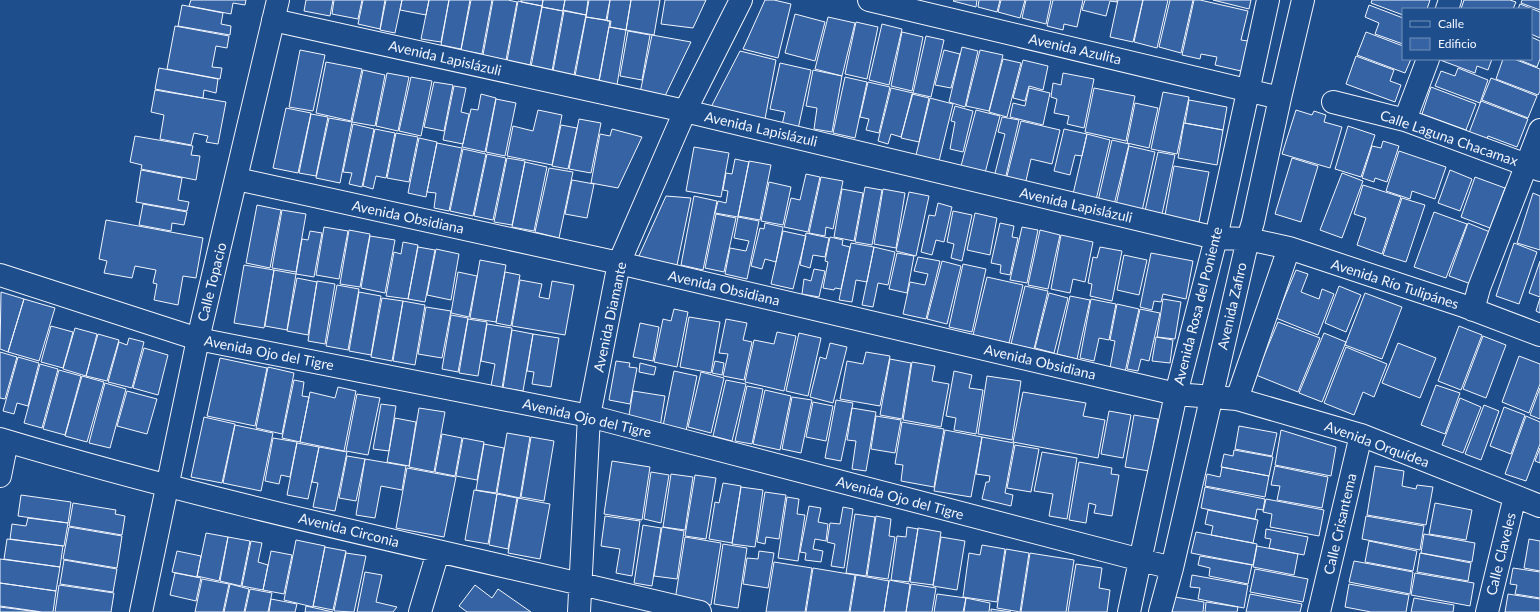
<svg xmlns="http://www.w3.org/2000/svg" width="1540" height="612" font-family="Lato,sans-serif">
  <rect width="100%" height="100%" fill="#1f4e8c"/>
  <path fill="#3563a3" stroke="#f2f6ff" d="M191,0H246L245,5L233,3L231,14L189,6Z
    M306,0H333L330,16L304,11Z
    M334,0H362L358,19L332,14Z
    M363,0H385L380,29L358,24Z
    M386,0H402L395,33L380,30Z
    M402,0H429L426,15L400,10Z
    M429,0H449L441,42L421,39Z
    M449,0H470L461,49L441,45Z
    M471,0H492L482,54L461,50Z
    M493,0H508L517,2L506,60L483,55Z
    M521,0H543L542,6L521,2Z
    M543,0H565L563,11L542,7Z
    M565,0H588L586,15L563,10Z
    M589,0H610L606,20L586,17Z
    M610,0H631L626,30L610,27L611,21H607Z
    M631,0H660L654,35L626,30Z
    M665,0H706L693,28L661,24Z
    M765,0H774L791,4L778,58L743,49Z
    M954,0H977L976,7L953,1Z
    M979,0H1000L997,12L978,7Z
    M1001,0H1025L1020,18L998,12Z
    M1026,0H1051L1046,24L1022,18Z
    M1053,0H1083L1077,27L1064,24L1063,30L1047,26Z
    M1085,0H1117V2L1110,1L1106,16L1082,10Z
    M1118,0H1143L1133,42L1110,37Z
    M1143,0H1168L1157,48L1134,42Z
    M1170,0H1193L1181,53L1159,47Z
    M1194,0H1200L1248,11L1241,40L1248,41L1241,71L1215,65L1217,57L1201,54L1200,59L1182,55Z
    M1213,0H1251L1249,9Z
    M1372,0H1430L1427,9H1403V15L1371,3Z
    M1464,0H1510L1516,2L1513,9H1461Z
    M1522,0H1540V10L1521,3Z
    M518,1L542,6L530,65L507,61Z
    M1520,4L1540,12V38L1531,34V9H1518Z
    M182,5L223,13L221,24L231,26L230,35L178,26Z
    M1369,5L1403,18V44L1375,34L1379,23L1365,17Z
    M542,7L563,11L552,71L531,67Z
    M564,11L586,15L574,75L553,71Z
    M795,14L825,22L815,61L785,53Z
    M586,17L610,21L599,80L575,76Z
    M828,17L855,23L842,76L815,69Z
    M856,22L878,27L867,79L845,74Z
    M882,24L902,29L889,85L869,80Z
    M175,26L229,36L227,48L216,46L212,67L222,68L220,79L167,69Z
    M609,27L626,30L617,85L599,82Z
    M628,31L650,35L642,80L620,76Z
    M902,32L923,37L912,91L891,86Z
    M1366,32L1403,46V59H1411L1405,73L1357,55Z
    M652,35L691,42L664,98L640,93Z
    M926,36L944,40L931,97L913,93Z
    M1531,37L1540,41V59L1537,67L1517,59H1531Z
    M962,47L978,51L965,107L949,102Z
    M300,50L325,55L313,111L289,107Z
    M944,50L960,54L951,88L935,85Z
    M980,50L1003,55L989,111L966,106Z
    M740,51L776,60L765,119L711,107Z
    M1356,56L1394,70L1390,81L1401,85L1395,102L1346,84Z
    M1003,59L1021,63L1007,117L989,112Z
    M1492,59L1488,70L1477,66L1475,73L1440,60Z
    M1503,59H1514L1540,69V91L1538,95L1496,79Z
    M1023,60L1048,66L1043,90L1029,86L1025,101L1013,98Z
    M326,62L362,69L351,121L316,113Z
    M780,63L811,70L798,129L782,125L785,112L770,109Z
    M159,68L218,79L216,93L204,90L203,98L155,89Z
    M1458,68L1488,80L1480,103L1435,86L1441,71L1455,76Z
    M363,70L385,75L375,126L352,122Z
    M813,70L842,76L832,132L814,129L817,108L806,106Z
    M387,73L409,77L398,131L376,126Z
    M1063,73L1094,79L1084,128L1067,124L1069,116L1054,113L1057,99L1051,97L1053,83L1061,85Z
    M411,77L432,81L421,136L399,131Z
    M845,77L867,82L855,138L833,133Z
    M1491,78L1537,96L1528,118L1482,100Z
    M434,82L453,85L444,131L424,127Z
    M868,82L890,87L879,133L866,130L869,119L860,117Z
    M454,86L466,88L461,112L469,114L463,144L443,140Z
    M1431,87L1476,104L1466,130L1422,114Z
    M891,88L913,93L901,137L891,134L888,144L878,141Z
    M1029,88L1050,93L1043,125L1010,117L1013,103L1025,106Z
    M1094,88L1135,96L1126,141L1085,132Z
    M155,90L226,102L218,144L206,142L208,136L194,133L191,145L160,139L164,115L151,112Z
    M1163,92L1189,97L1177,154L1151,149Z
    M481,94L496,98L485,152L462,147L471,109L478,110Z
    M912,94L929,98L919,142L901,138Z
    M930,98L953,104L939,161L916,155Z
    M496,99L516,103L505,156L486,152Z
    M1189,100L1227,107L1223,130L1185,123Z
    M1481,101L1528,119L1517,147L1488,136L1487,139L1469,133Z
    M1135,103L1158,108L1149,148L1127,143Z
    M955,106L973,111L963,152L950,149L955,122L951,121Z
    M286,108L311,113L298,173L273,168Z
    M538,110L562,115L552,165L507,156L513,126L533,131Z
    M976,110L1000,116L985,173L961,166Z
    M1296,110L1312,115L1314,111L1326,115L1324,122L1342,127L1330,168L1282,154Z
    M311,114L328,117L316,176L299,173Z
    M1002,117L1019,120L1005,180L994,177L1005,134L998,132Z
    M329,118L352,122L340,183L316,178Z
    M579,119L601,123L591,173L569,169Z
    M1021,121L1060,130L1052,164L1031,159L1025,185L1006,180Z
    M1184,123L1223,130L1217,165L1178,158Z
    M353,124L374,129L362,187L349,184L352,173L343,172Z
    M561,125L577,128L568,169L552,166Z
    M1348,126L1375,135L1361,177L1335,169Z
    M375,129L395,133L386,178L376,176L373,189L363,186Z
    M612,129L642,137L618,188L591,183L600,134L610,136Z
    M1064,129L1087,134L1082,156L1075,155L1070,175L1054,171Z
    M396,133L418,137L409,182L387,178Z
    M1087,134L1110,140L1096,200L1073,194Z
    M135,136L193,146L191,155L200,156L196,180L141,169L142,165L130,162Z
    M419,138L437,142L426,197L408,193Z
    M1112,140L1129,144L1114,205L1098,201Z
    M1383,141L1399,146L1387,182L1375,178L1374,182L1362,178L1372,146L1381,148Z
    M437,143L462,148L449,211L434,208L436,193L427,192Z
    M1129,146L1155,152L1142,211L1116,205Z
    M694,147L729,153L721,197L686,191Z
    M463,149L486,154L473,216L450,211Z
    M1399,151L1446,167L1435,199L1412,191L1410,199L1386,191Z
    M1158,152L1175,155L1162,214L1145,211Z
    M487,154L506,158L493,220L474,216Z
    M507,158L525,161L512,225L494,222Z
    M1292,158L1318,166L1301,222L1275,214Z
    M735,159L749,162L738,217L715,213L718,201L726,203L728,191L723,190L726,173L732,174Z
    M749,161L771,165L760,220L738,216Z
    M525,162L547,167L534,231L512,227Z
    M1174,166L1209,172L1199,222L1165,215Z
    M549,168L573,172L559,238L535,232Z
    M141,170L182,178L178,200L189,202L187,211L136,202Z
    M1450,170L1472,179L1460,211L1438,203Z
    M1342,173L1363,181L1342,238L1320,230Z
    M806,174L820,177L808,232L784,227L791,198L800,200Z
    M821,177L843,181L833,229L826,227L825,236L809,233Z
    M1475,177L1505,188L1490,228L1461,217Z
    M572,180L594,184L587,218L565,214Z
    M769,182L791,187L783,225L761,221Z
    M1363,185L1401,197L1382,254L1357,245L1366,218L1354,214Z
    M865,187L882,190L872,245L855,242Z
    M842,189L863,193L854,241L834,237Z
    M883,189L905,193L896,248L874,244Z
    M909,192L929,196L916,256L896,251Z
    M1533,193L1540,196V250L1517,243Z
    M666,196L691,198L677,265L638,258Z
    M694,196L717,201L703,270L681,265Z
    M1402,198L1425,205L1406,262L1383,255Z
    M938,203L952,207L944,242L936,240L932,255L921,252L929,215L935,216Z
    M143,204L187,212L184,225L172,223L171,231L139,225Z
    M257,205L281,210L270,268L246,263Z
    M282,210L306,214L296,272L272,268Z
    M953,211L972,215L962,261L951,258L954,244L947,242Z
    M1434,212L1467,224L1446,278L1414,267Z
    M975,213L997,218L990,255L967,250Z
    M716,214L736,218L724,272L705,268Z
    M738,217L759,221L747,279L725,274L730,248L746,251L749,241L734,238Z
    M106,220L203,238L196,278L183,276L178,305L154,300L157,284L153,283L156,270L135,266L132,278L104,273L107,261L99,259Z
    M765,223L783,227L776,262L765,259L762,269L751,266L760,228L764,229Z
    M1000,223L1014,226L1012,237L1018,238L1010,275L1000,273L1001,265L991,263Z
    M1468,223L1490,232L1471,284L1449,276Z
    M324,227L348,231L339,279L316,275Z
    M1022,227L1038,230L1027,283L1010,280Z
    M349,230L370,234L360,287L340,284Z
    M1040,230L1060,235L1048,289L1028,285Z
    M310,231L322,233L314,277L296,274L302,239L308,240Z
    M783,231L806,236L793,289L771,284Z
    M806,233L829,238L825,257L813,255L810,268L800,265Z
    M1061,235L1093,242L1085,282L1073,279L1070,293L1051,289Z
    M370,236L395,240L385,293L361,288Z
    M830,237L843,240L842,245L850,247L841,289L835,288L834,290L823,288L828,262L825,261Z
    M403,242L418,245L408,299L386,296L394,252L401,254Z
    M851,243L874,247L867,282L856,280L852,302L839,300Z
    M1514,243L1537,252L1519,304L1496,296Z
    M418,247L435,250L425,302L408,299Z
    M874,247L895,252L888,285L878,283L873,307L862,305Z
    M1100,247L1122,251L1112,301L1090,296L1092,284L1088,283L1093,257L1097,258Z
    M436,249L459,254L451,300L427,295Z
    M897,253L914,256L907,293L889,289Z
    M1151,253L1193,261L1186,299L1163,294L1161,302L1154,301L1152,310L1140,307Z
    M1124,255L1147,260L1139,295L1117,290Z
    M918,257L940,261L926,319L903,314L910,282L925,285L928,274L914,271Z
    M480,260L506,265L496,322L470,318Z
    M942,261L961,266L947,324L927,319Z
    M1540,261V297L1529,293Z
    M963,264L986,269L972,332L949,327Z
    M244,265L274,270L264,328L234,323Z
    M814,269L825,271L819,297L802,294L804,279L811,281Z
    M274,270L296,274L287,330L265,326Z
    M1296,270L1308,274L1301,292L1319,299L1322,289L1334,294L1318,335L1276,318Z
    M458,272L477,276L469,317L451,313Z
    M505,272L520,275L511,326L496,323Z
    M987,277L1023,285L1009,343L973,335Z
    M297,278L317,282L308,335L287,331Z
    M520,280L542,284L539,297L549,299L552,281L574,285L565,335L512,326Z
    M317,281L335,284L325,344L308,341Z
    M337,285L359,289L348,350L326,346Z
    M1025,286L1048,291L1034,349L1011,344Z
    M1339,286L1361,295L1346,332L1325,323Z
    M1,292L24,299L8,352L0,349Z
    M359,292L381,296L371,355L349,351Z
    M1049,293L1068,298L1054,353L1035,348Z
    M1365,293L1402,307L1382,359L1345,345Z
    M1070,296L1090,300L1077,359L1057,354Z
    M382,298L403,301L392,361L371,357Z
    M1540,298V313L1536,311Z
    M24,299L55,308L39,361L8,352Z
    M1091,299L1116,304L1109,340L1099,338L1094,361L1080,358Z
    M1163,299L1181,302L1175,339L1157,337Z
    M403,301L425,305L415,365L393,361Z
    M1117,304L1139,309L1125,372L1110,368L1115,341L1110,340Z
    M426,307L451,311L442,358L418,354Z
    M674,309L688,312L677,367L654,362L663,319L671,321Z
    M1140,309L1160,313L1149,361L1141,359L1138,371L1127,369Z
    M451,315L468,318L458,372L442,369Z
    M689,317L720,322L711,373L680,367Z
    M468,319L487,322L478,376L459,373Z
    M726,319L747,323L743,340L752,342L744,380L723,376L728,354L719,353Z
    M1278,322L1320,338L1298,392L1256,375Z
    M640,323L659,327L653,361L633,357Z
    M487,324L512,328L502,388L491,386L495,364L481,361Z
    M51,326L73,332L63,368L41,362Z
    M1459,326L1482,335L1461,390L1438,381Z
    M75,328L97,334L86,376L63,369Z
    M512,330L533,334L523,391L503,388Z
    M777,332L796,336L784,391L745,382L754,340L774,344Z
    M799,333L821,338L808,396L786,391Z
    M1324,333L1346,342L1322,402L1299,393Z
    M98,334L119,340L107,381L86,376Z
    M533,334L559,338L551,387L532,384L534,372L527,371Z
    M1483,336L1506,345L1486,398L1463,389Z
    M1156,337L1173,340L1170,363L1152,361Z
    M129,338L144,342L132,388L108,382L119,342L127,345Z
    M830,343L847,347L833,403L810,397L820,357L826,359Z
    M1398,343L1436,358L1420,398L1382,383Z
    M1346,347L1387,364L1374,397L1363,392L1354,415L1324,403Z
    M144,348L168,355L158,395L133,388Z
    M0,352L17,357L5,399L0,398Z
    M866,352L890,356L880,406L840,399L847,361L863,364Z
    M1519,356L1540,364V384L1529,413L1502,402Z
    M18,357L39,363L28,406L17,403L14,414L3,411Z
    M220,358L267,368L255,426L207,416Z
    M890,359L911,363L902,419L880,415Z
    M616,361L630,363L629,367L637,368L630,404L609,400Z
    M715,361L724,363L722,375L712,373Z
    M912,362L935,366L932,381L949,384L941,427L903,420Z
    M640,363L656,367L654,375L639,372Z
    M40,364L58,369L42,428L24,423Z
    M268,367L294,373L282,434L256,428Z
    M59,370L81,376L65,435L43,429Z
    M674,371L697,376L686,431L663,426Z
    M954,371L972,375L969,388L983,390L976,434L954,430L956,418L946,416Z
    M701,372L724,378L711,433L688,427Z
    M82,376L104,382L87,442L65,436Z
    M987,376L1021,381L1012,440L978,434Z
    M294,380L304,382L302,396L309,397L300,442L282,438Z
    M726,380L746,384L732,441L713,436Z
    M105,383L126,389L110,448L89,443Z
    M1436,385L1460,393L1445,434L1421,425Z
    M747,386L763,389L752,444L735,441Z
    M338,387L356,391L344,451L300,442L310,392L335,398Z
    M1540,388V419L1530,415Z
    M765,390L791,396L780,450L753,444Z
    M127,391L157,399L147,434L117,426Z
    M633,391L665,396L660,427L628,421Z
    M1023,392L1086,403L1083,416L1105,420L1098,458L1013,442Z
    M357,394L380,398L368,455L346,451Z
    M792,397L812,400L801,453L782,449Z
    M1460,398L1481,407L1463,453L1442,445Z
    M836,400L853,403L841,461L825,458Z
    M813,402L833,406L826,441L806,437Z
    M381,404L396,406L389,451L373,449Z
    M1484,405L1499,411L1481,460L1465,454Z
    M1504,407L1525,415L1511,454L1490,446Z
    M419,408L445,412L434,472L409,467Z
    M852,408L876,412L866,471L852,469L856,441L847,440Z
    M1109,411L1131,415L1123,458L1101,454Z
    M1134,415L1158,419L1149,471L1125,467Z
    M876,416L901,420L895,453L871,449Z
    M1526,416L1540,422V444L1526,481L1505,474Z
    M204,417L235,424L222,483L191,477Z
    M395,418L416,422L409,466L387,462Z
    M902,422L944,429L934,487L901,481L903,465L895,464Z
    M235,425L273,433L261,491L223,483Z
    M1239,426L1277,433L1272,456L1235,449Z
    M945,430L982,437L971,497L934,491Z
    M1281,430L1336,447L1331,476L1275,465Z
    M507,433L530,437L520,498L497,493Z
    M442,434L462,438L455,476L435,472Z
    M531,437L554,441L544,501L521,497Z
    M982,437L1014,443L1005,493L1013,495L1011,506L982,499L986,482H989L990,476L976,474Z
    M273,438L297,442L290,477L281,475L279,484L265,481Z
    M463,438L484,442L477,480L456,476Z
    M297,443L319,447L308,499L287,495Z
    M484,444L504,448L496,493L476,490Z
    M1015,445L1039,449L1031,492L1007,488Z
    M319,447L347,452L335,511L313,507L318,483L312,482Z
    M1540,448V463L1535,461Z
    M1234,450L1273,457L1269,476L1221,467L1224,454L1233,456Z
    M1042,452L1077,458L1067,519L1049,516L1053,494L1034,491Z
    M347,456L365,459L356,501L339,498Z
    M365,459L406,466L402,490L381,486L375,518L356,515Z
    M612,461L650,467L642,520L604,514Z
    M1079,462L1112,468L1111,474L1119,475L1112,516L1094,513L1096,505L1089,503L1086,523L1069,520Z
    M1275,466L1328,477L1322,508L1277,500L1280,486L1271,485Z
    M1375,466L1404,471L1402,486L1416,489L1417,485L1433,487L1426,525L1367,515Z
    M1222,467L1269,476L1265,497L1205,486L1207,474L1220,477Z
    M407,468L456,477L444,537L396,528Z
    M651,472L669,475L661,523L644,519Z
    M671,474L693,477L685,530L663,527Z
    M695,475L716,478L706,539L685,536Z
    M723,483L741,486L732,543L709,539L715,502L719,503Z
    M741,487L763,490L755,547L732,544Z
    M1205,487L1265,499L1263,510L1257,509L1255,519L1201,508Z
    M474,490L497,494L488,544L465,540Z
    M765,492L786,495L779,539L766,537L765,544L757,542Z
    M497,494L517,498L508,549L489,545Z
    M21,495L71,502L68,523L18,516Z
    M787,497L799,499L797,514L805,515L798,561L778,558Z
    M518,498L550,504L540,559L508,553Z
    M1266,499L1324,510L1319,536L1270,527L1272,514L1263,512Z
    M73,503L116,510L115,514L125,516L122,535L69,526Z
    M1435,503L1472,510L1466,540L1429,534Z
    M809,506L821,508L818,522L828,524L826,541L815,539L813,549L823,551L821,562L805,560L806,553L800,552Z
    M843,507L853,509L844,568L831,566L835,544L827,542L830,523L840,524Z
    M1208,510L1258,520L1253,543L1211,535L1213,526L1205,524Z
    M855,514L875,517L866,576L846,573Z
    M605,516L640,521L632,576L616,573L620,549L601,546Z
    M876,516L891,519L889,536L895,537L888,579L867,576Z
    M1366,516L1424,526L1420,550L1362,539Z
    M28,518L68,523L64,546L10,539L12,524L26,526Z
    M643,525L661,528L652,586L634,583Z
    M69,527L122,536L117,568L63,559Z
    M662,527L684,531L677,579L654,576Z
    M907,527L918,529L909,582L891,580L897,536L906,537Z
    M918,528L941,532L933,585L910,582Z
    M1266,529L1308,537L1304,555L1269,548L1271,539L1265,538Z
    M1196,532L1257,544L1253,565L1191,553Z
    M206,533L228,537L219,581L197,576Z
    M1424,534L1475,543L1472,562L1421,553Z
    M228,537L250,541L241,586L220,581Z
    M685,537L721,543L711,605L675,600Z
    M941,537L965,541L957,590L933,586Z
    M7,539L63,546L60,567L4,559Z
    M1529,539L1540,541V571L1524,568Z
    M296,540L325,546L313,607L284,600Z
    M251,541L262,543L258,562L268,565L263,590L242,586Z
    M1369,541L1417,551L1413,571L1365,562Z
    M723,544L747,548L738,608L714,604Z
    M982,545L1005,549L997,602L963,597L969,553L980,555Z
    M1257,546L1298,554L1294,575L1253,567Z
    M325,547L346,551L333,610L313,606Z
    M1006,549L1029,553L1020,612L997,608Z
    M177,551L201,556L197,577L172,572Z
    M271,551L292,555L284,594L263,590Z
    M759,551L774,553L768,588L743,584L747,558L758,559Z
    M346,553L366,556L354,612L334,611Z
    M1030,553L1074,560L1066,612H1021Z
    M1420,553L1471,563L1468,581L1417,572Z
    M1200,556L1252,565L1248,584L1209,576L1210,568L1198,565Z
    M0,559L60,567L56,591L0,583Z
    M64,560L117,569L113,592L60,584Z
    M1354,561L1413,572L1410,594L1349,582Z
    M774,562L812,568L805,612H766Z
    M1076,564L1102,568L1099,588L1110,590L1107,612H1068Z
    M813,568L855,575L849,612H806Z
    M1513,568L1540,572V598L1515,594L1517,585L1510,584Z
    M1255,569L1308,579L1303,602L1250,592Z
    M365,572L382,575L376,602L397,607L393,612H357Z
    M175,573L201,578L196,601L170,595Z
    M1415,573L1474,583L1470,606L1411,595Z
    M856,575L889,581L884,612H850Z
    M1192,575L1248,585L1244,608L1198,599L1200,588L1190,587Z
    M202,579L229,584L223,612H195Z
    M889,580L910,584L906,612H884Z
    M0,583L56,591L53,612H42L0,606Z
    M230,584L249,589L244,612H224Z
    M911,584L936,588L932,612H906Z
    M1349,584L1409,595L1406,612H1371L1345,607Z
    M59,585L114,593L111,612H55Z
    M475,585L492,598L498,589L531,612H467L459,606Z
    M250,589L272,593L268,612H245Z
    M937,594L966,598L963,612H934Z
    M1250,594L1302,604L1300,612H1246Z
    M1508,594L1540,599V612H1505Z
    M1175,597L1204,602L1203,612H1172Z
    M966,598L990,603L989,612H964Z
    M1414,598L1454,605L1453,612H1411Z
    M271,599L297,604L295,612H269Z
    M1206,602L1238,607L1237,612H1205Z
    M306,606L333,612H305Z
    M0,607L39,612H0Z
    M991,609L1011,612H991Z"/>
  <g fill="none" stroke-linecap="round" stroke-linejoin="round">
    <g stroke="#f2f6ff" stroke-width="24">
      <path id="minor" d="M869,0L1280,98
        M1447,9L1450,0
        M273,20L685,111L1216,238L1248,239L1289,248L1461,305L1540,335
        M1333,102L1405,120L1540,170
        M1405,120L1428,59
        M237,179L619,263L1176,394L1237,399L1361,435L1540,506
        M0,275L198,339L589,416L1172,568
        M1473,310L1479,288L1540,130
        M1237,399L1289,248
        M0,439C230,508 467,556 700,612
        M0,476L7,441
        M141,612L198,339L278,0
        M420,612L438,552
        M579,612L589,416L619,263L685,111L741,0
        M1129,612L1176,394L1216,238L1268,0
        M1160,612L1172,568L1248,239L1253,222L1280,98L1303,0
        M1319,612L1361,435
        M1487,612L1515,496"/>
    </g>
    <use href="#minor" stroke="#1f4e8c" stroke-width="22"/>
  </g>
  <g text-anchor="middle" stroke-width="3" stroke-linejoin="round" paint-order="stroke">
    <g font-size="14" fill="#f2f6ff" stroke="#1f4e8c">
      <text transform="translate(1075 49) rotate(13)" y="5">Avenida Azulita</text>
      <text transform="translate(445 58) rotate(13)" y="5">Avenida Lapislázuli</text>
      <text transform="translate(761 129) rotate(13)" y="5">Avenida Lapislázuli</text>
      <text transform="translate(1449 138) rotate(19)" y="5">Calle Laguna Chacamax</text>
      <text transform="translate(1076 205) rotate(13)" y="5">Avenida Lapislázuli</text>
      <text transform="translate(408 217) rotate(12)" y="5">Avenida Obsidiana</text>
      <text transform="translate(212 282) rotate(-76)" y="5">Calle Topacio</text>
      <text transform="translate(1395 284) rotate(18)" y="5">Avenida Río Tulipánes</text>
      <text transform="translate(724 288) rotate(13)" y="5">Avenida Obsidiana</text>
      <text transform="translate(1198 306) rotate(-76)" y="5">Avenida Rosa del Poniente</text>
      <text transform="translate(1232 306) rotate(-77)" y="5">Avenida Zafiro</text>
      <text transform="translate(610 317) rotate(-78)" y="5">Avenida Diamante</text>
      <text transform="translate(269 353) rotate(11)" y="5">Avenida Ojo del Tigre</text>
      <text transform="translate(1040 362) rotate(13)" y="5">Avenida Obsidiana</text>
      <text transform="translate(587 418) rotate(13)" y="5">Avenida Ojo del Tigre</text>
      <text transform="translate(1377 444) rotate(20)" y="5">Avenida Orquídea</text>
      <text transform="translate(900 498) rotate(15)" y="5">Avenida Ojo del Tigre</text>
      <text transform="translate(1340 524) rotate(-77)" y="5">Calle Crisantema</text>
      <text transform="translate(349 530) rotate(14)" y="5">Avenida Circonia</text>
      <text transform="translate(1501 554) rotate(-76)" y="5">Calle Claveles</text>
    </g>
  </g>
  <rect x="1402" y="8" width="130" height="52" fill="#1f4e8c" stroke="#7391ba"/>
  <rect x="1410" y="21" width="20" height="6" fill="#1f4e8c" stroke="#7391ba"/>
  <text x="1438" y="28" font-size="12" fill="#f2f6ff">Calle</text>
  <rect x="1410" y="38" width="20" height="12" fill="#3563a3" stroke="#7391ba"/>
  <text x="1438" y="48" font-size="12" fill="#f2f6ff">Edificio</text>
</svg>
